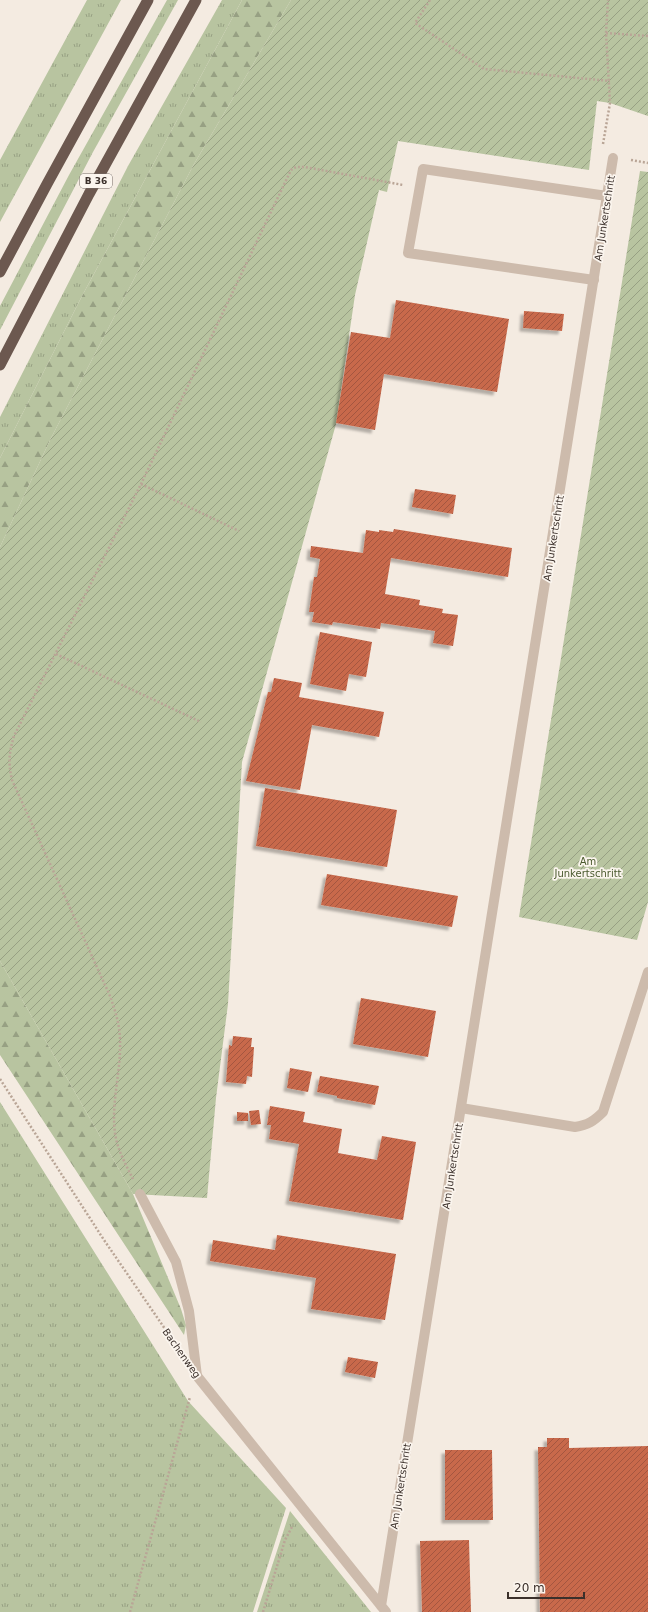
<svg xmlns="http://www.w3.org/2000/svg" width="648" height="1612" font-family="'DejaVu Sans',sans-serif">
  <defs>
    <pattern id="grass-tufts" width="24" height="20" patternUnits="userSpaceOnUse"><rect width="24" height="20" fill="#b8c4a0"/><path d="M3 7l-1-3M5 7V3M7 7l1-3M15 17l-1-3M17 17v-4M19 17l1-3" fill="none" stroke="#97a083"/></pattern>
    <pattern id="forest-firs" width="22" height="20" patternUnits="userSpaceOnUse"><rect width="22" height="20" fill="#b8c4a0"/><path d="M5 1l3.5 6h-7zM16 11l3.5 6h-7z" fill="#97a083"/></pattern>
    <pattern id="garden-furrows" width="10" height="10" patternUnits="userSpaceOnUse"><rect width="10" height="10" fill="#b8c4a0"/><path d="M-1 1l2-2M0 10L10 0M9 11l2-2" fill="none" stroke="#97a083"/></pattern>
    <pattern id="building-hatch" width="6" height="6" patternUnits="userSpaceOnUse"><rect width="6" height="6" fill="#c8694b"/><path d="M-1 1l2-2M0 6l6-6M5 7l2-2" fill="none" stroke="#a4573f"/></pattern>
    <filter id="shadow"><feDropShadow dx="-3.5" dy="3.5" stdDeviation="1" flood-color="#0004"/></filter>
  </defs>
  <rect width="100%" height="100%" fill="#f4ebe1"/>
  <path fill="url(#grass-tufts)" d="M87,0H121L0,222V160Z
    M167,0H178L93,152L0,330V306L69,175Z
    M222,0H242L82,296L0,458V417L128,166Z
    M0,1102L188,1401L286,1508L253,1612H0Z
    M290,1511L371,1612H257Z"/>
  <path fill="url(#forest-firs)" d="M242,0H291L194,164L51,438L0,547V458L82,296Z
    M0,961L133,1194L181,1309L186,1325L184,1335L0,1055Z"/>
  <path fill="url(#garden-furrows)" d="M291,0H648V116L610,103L597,101L589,170L398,141L387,192L379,190L355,295L336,424L242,762L228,1004L216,1098L207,1198L133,1194L0,961V547L51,438L194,164Z
    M640,171L648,172V902L637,940L519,917Z"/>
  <path fill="url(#building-hatch)" filter="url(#shadow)" d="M396,300L509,319L497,392L384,374L375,430L336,423L351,332L390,338Z
    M524,311L564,314L562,331L523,328Z
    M415,489L456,495L453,514L412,507Z
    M394,529L512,548L508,577L391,558L385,594L420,600L419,605L443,609L442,613L458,615L453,646L433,643L435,631L381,623L380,629L333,622L332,625L312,622L314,612H309L314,577H317L320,559L310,557L311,546L363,553L366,530L379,532V530L393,532Z
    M320,632L372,642L366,677L349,674L346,691L310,684Z
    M274,678L302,683L299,697L384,712L379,737L312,725L300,790L246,781L268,692H271Z
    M265,788L397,810L387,867L256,846Z
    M327,874L458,896L452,927L321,905Z
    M361,998L436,1011L428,1057L353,1044Z
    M233,1036L252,1038L251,1047H254L252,1077L247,1076L246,1084L226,1082L229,1045L232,1046Z
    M290,1068L312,1072L308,1092L287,1088Z
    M320,1076L379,1086L375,1105L337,1098V1096L317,1092Z
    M270,1106L305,1112L303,1122L342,1129L338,1153L377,1160L382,1136L416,1142L403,1220L289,1201L299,1144L269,1139L271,1125H267Z
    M259,1110L261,1124L251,1125L249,1111Z
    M237,1112L248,1113V1121H237Z
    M277,1235L396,1254L385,1320L311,1309L316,1278L210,1261L213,1240L275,1250Z
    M348,1357L378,1362L375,1378L345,1372Z
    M547,1438H569V1448L648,1446V1612H540L538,1447H547Z
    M445,1450H492L493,1520H445Z
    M469,1540L471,1612H422L420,1541Z"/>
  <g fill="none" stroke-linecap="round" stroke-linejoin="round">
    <path stroke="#b9a596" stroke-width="2.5" stroke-dasharray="2 2" stroke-linecap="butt" d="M430,0L415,23L484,69L610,81
      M606,33L648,36
      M603,144L610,103L606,33L608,0
      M631,160L648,163
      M141,484L239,531
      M56,654L201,722
      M0,1079L104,1240L174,1342
      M133,1179C126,1165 117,1149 115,1133C111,1102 121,1072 120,1041C120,1025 115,1010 110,996L12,780C8,762 9,753 14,736L141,484L291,170L296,167H305L403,185
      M130,1612L190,1397
      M263,1612L285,1540L293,1525"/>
    <path stroke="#cdbbac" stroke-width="10" d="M594,280L408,253L423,169L607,196
      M461,1108L575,1127C588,1125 594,1121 603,1112L648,972
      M140,1194L176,1262L189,1311L197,1376"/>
    <path stroke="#cdbbac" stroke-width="10" d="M197,1376L386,1612
      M381,1606L613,158"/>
    <path stroke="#6c584f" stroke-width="11" d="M0,272L47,184L148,0
      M0,365L89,194L196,0"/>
  </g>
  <g text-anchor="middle" stroke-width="3.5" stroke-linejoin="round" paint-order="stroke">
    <rect fill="#fbf5ee" stroke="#756b66" stroke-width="1" x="80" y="174" width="32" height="14" rx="3"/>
    <g font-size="9" font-weight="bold" fill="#3b302b">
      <text x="96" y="184">B 36</text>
    </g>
    <g font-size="10" fill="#3b302b" stroke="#fbf5ee">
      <text transform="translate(604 218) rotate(-81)" y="4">Am Junkertschritt</text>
      <text transform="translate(553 538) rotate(-81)" y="4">Am Junkertschritt</text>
      <text transform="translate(452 1166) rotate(-81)" y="4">Am Junkertschritt</text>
      <text transform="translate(182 1353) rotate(55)" y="4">Bachenweg</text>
      <text transform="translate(400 1486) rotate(-81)" y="4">Am Junkertschritt</text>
    </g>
    <g font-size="10" fill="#4a5a2e" stroke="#fbf5ee">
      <text x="588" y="865">Am<tspan x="588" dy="12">Junkertschritt</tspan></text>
    </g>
  </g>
  <path d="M508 1592v6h76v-6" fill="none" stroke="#3b302b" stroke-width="2"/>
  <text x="514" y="1592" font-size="12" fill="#3b302b" stroke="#fbf5ee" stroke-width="3" paint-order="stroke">20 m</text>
</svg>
